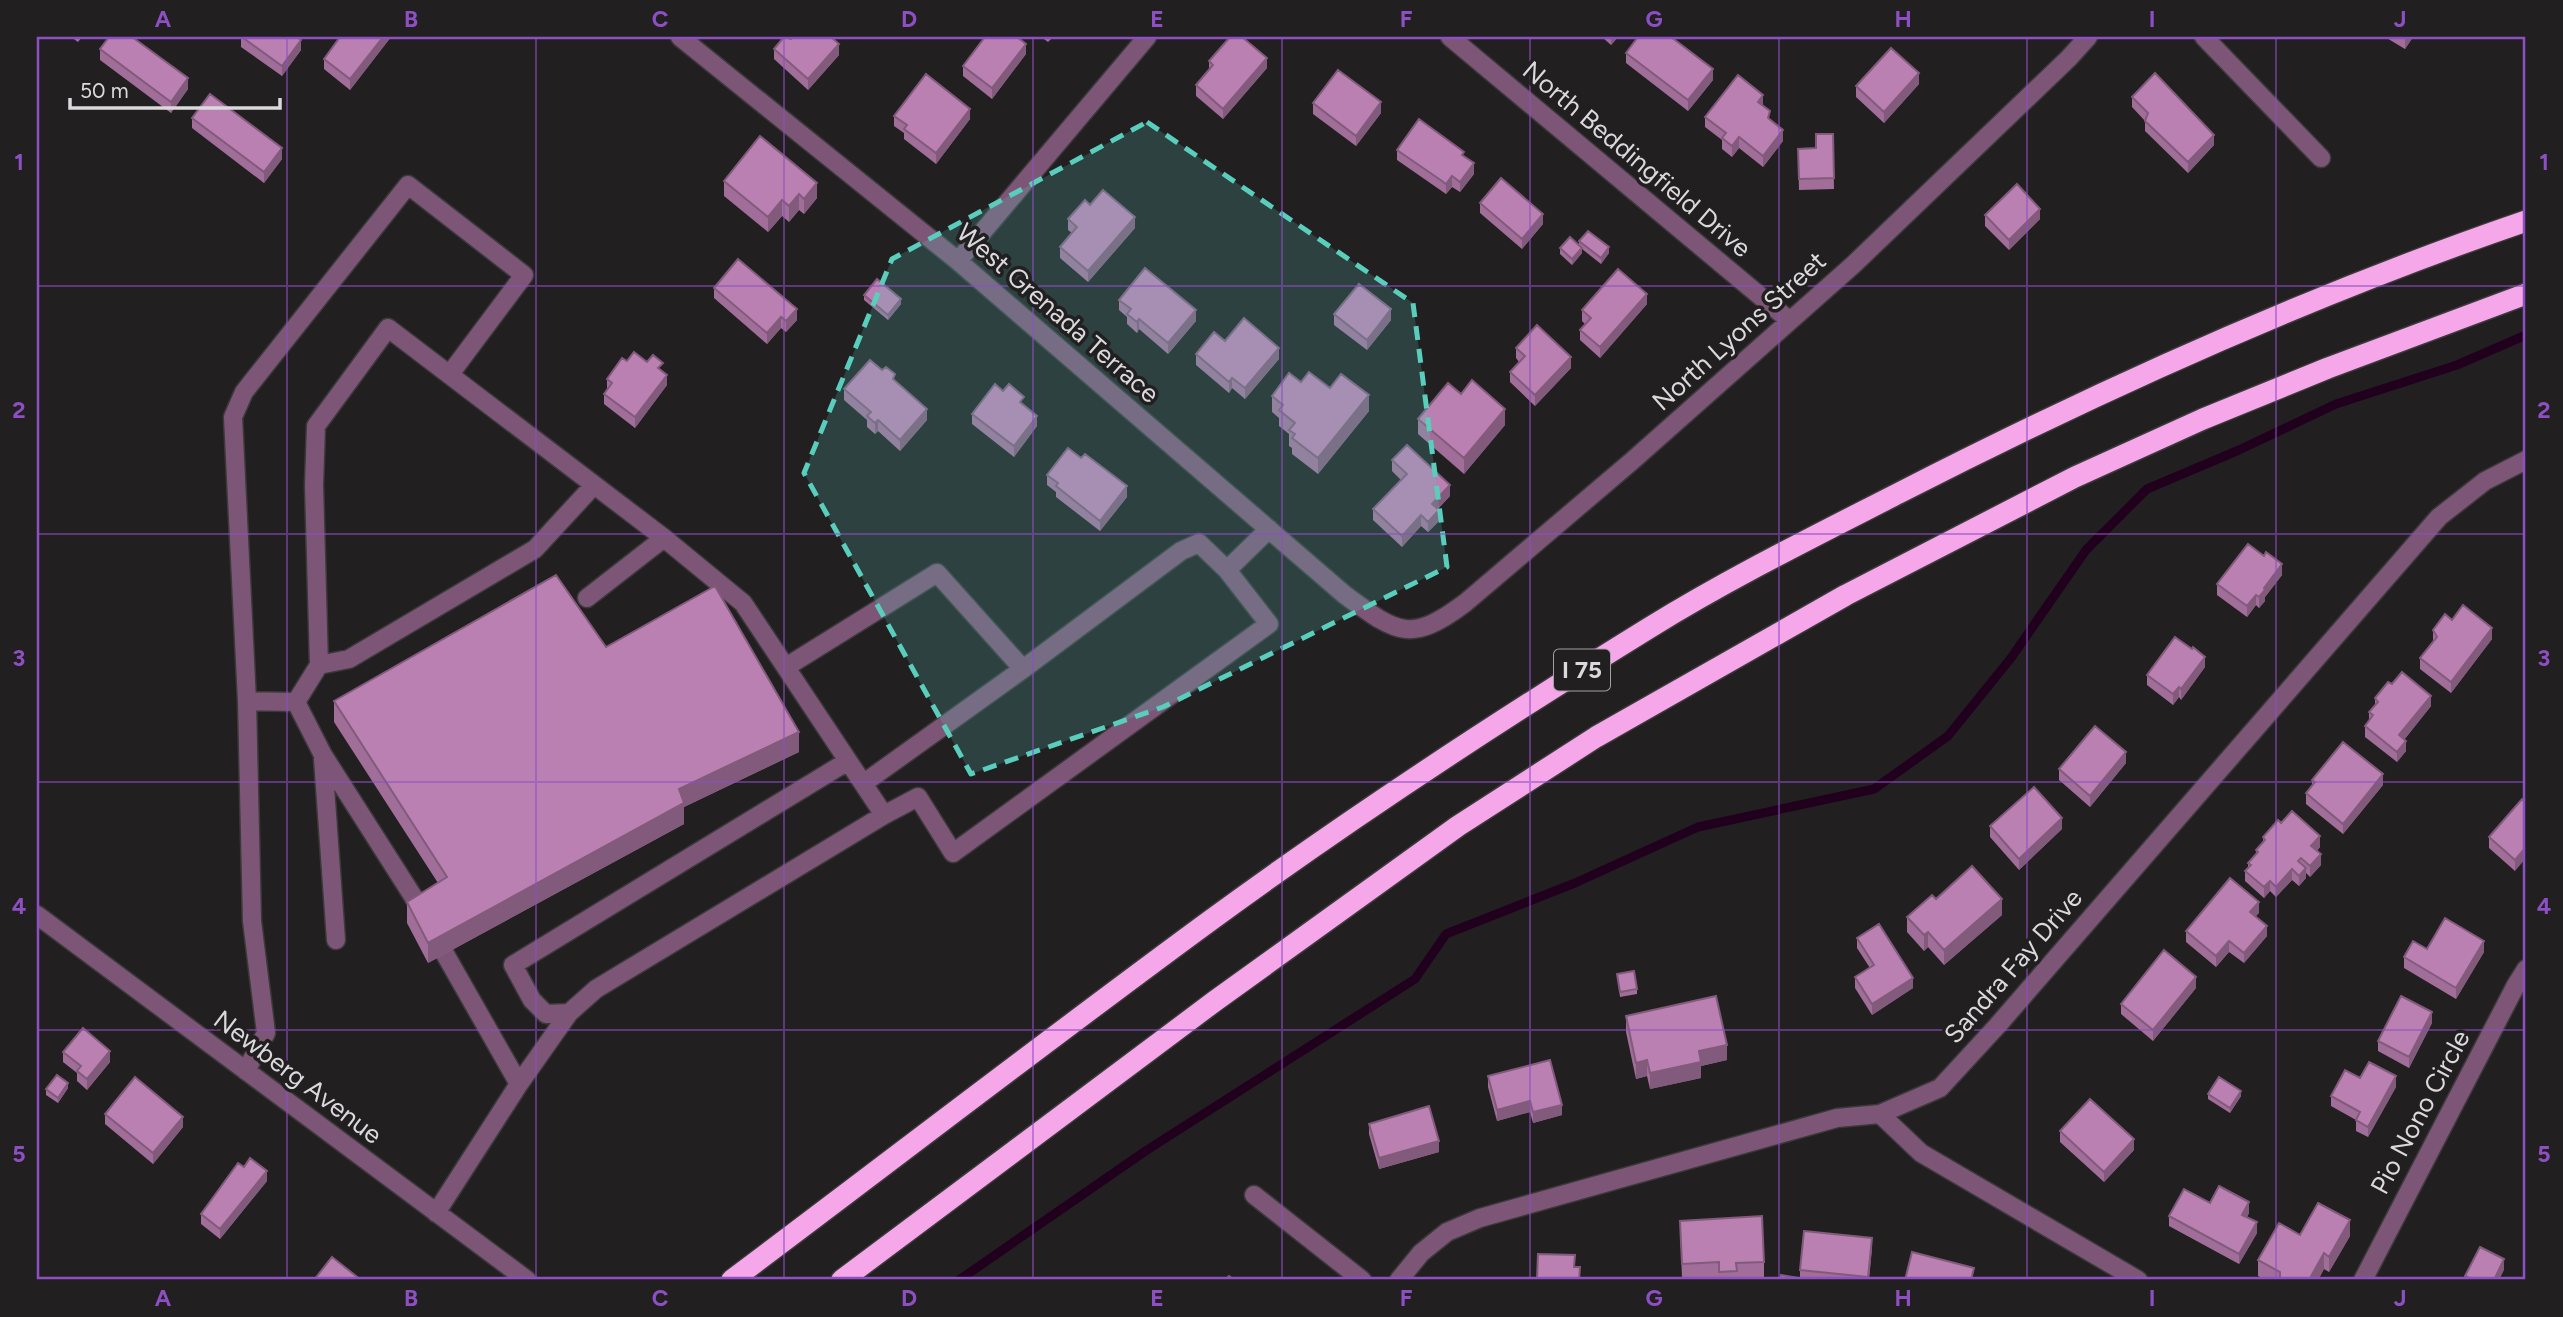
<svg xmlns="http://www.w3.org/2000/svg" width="2563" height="1317" font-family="Figtree,sans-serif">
  <rect width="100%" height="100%" fill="#221f21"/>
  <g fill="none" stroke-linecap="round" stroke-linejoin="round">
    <path stroke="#21001e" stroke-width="9" d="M959,1280L1147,1150L1415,979L1446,934L1575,883L1698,827L1874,789L1948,736L2011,658L2086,550L2147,489L2239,450L2336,404L2457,365L2526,335"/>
    <g stroke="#3c393b" stroke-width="21">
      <path id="minor" d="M680,37L958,261L1345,595C1396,632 1409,645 1465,603L1632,461L1853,265L2069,58L2088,37
        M1450,37L1790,321
        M2204,37L2321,158
        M958,261L1147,37
        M1227,570L1269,529
        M587,598L664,538
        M319,665L349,659L535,549L594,485
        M786,667L937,573L1023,669
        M247,701L296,702
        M323,759L336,940
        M423,912L323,755L296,702L319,665L314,485L316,426L388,328L664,538L743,603L884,815
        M37,915L527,1280
        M445,954L519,1084
        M569,1013L546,1014L532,1000L513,965L848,761
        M246,1071L266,1033L252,921L247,701L233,417L244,392L408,185L524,275L450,374
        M1880,1114L1921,1153L2138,1280
        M1254,1195L1362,1280
        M436,1213L519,1084L569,1013L596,989L884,815L918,797L953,853L1269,624L1227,570L1199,543L1181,551L1023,669L864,783
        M1399,1280L1421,1253L1447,1232L1480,1218L1837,1118L1880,1114L1940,1088L1998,1025L2439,517L2485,481L2526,460
        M2363,1280L2516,985L2526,969"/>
    </g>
    <g stroke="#3c393b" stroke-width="24">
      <path id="highway" d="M732,1280C892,1160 1050,1038 1211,920C1353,816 1500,720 1649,628C1730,578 1815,536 1899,493C2102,389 2310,295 2526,221
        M842,1280L1215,1001L1458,826L1596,737L1846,595L2075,477L2203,419L2328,368L2526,294"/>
    </g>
    <use href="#minor" stroke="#7d5677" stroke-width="18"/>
    <use href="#highway" stroke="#f6a7ea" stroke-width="21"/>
  </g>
  <path fill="#a06e98" d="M71,37H82L78,42Z
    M241,37H297L301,50L282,76L241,47Z
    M391,37L350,90L324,69V59Z
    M1041,37H1053L1048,42Z
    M1602,37H1618L1611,45Z
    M2385,37H2413L2405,49Z
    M100,49L188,89L171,113L100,60Z
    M774,49L839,55L808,90L774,59Z
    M1626,53L1713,80L1688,111L1626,63Z
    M1026,54L992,99L963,76V66Z
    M1209,61L1267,68L1223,119L1196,96V85L1209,70Z
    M1919,84L1884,123L1856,97V86Z
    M2132,97L2214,145L2188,173L2145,131V121L2132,107Z
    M1313,103L1381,113L1356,146L1313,114Z
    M1763,106L1770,119L1783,141L1763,167L1739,148L1732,157L1722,149V140L1705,127V117Z
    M894,116L970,119L936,164L904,139V133L894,126Z
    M192,118L282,159L264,183L192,128Z
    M1833,134L1834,189L1799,190L1798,149L1816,148Z
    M1397,150L1464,157L1474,174L1460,192L1452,187L1446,194L1397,160Z
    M724,181L817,198L804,214L799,210L789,222L782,216L768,232L724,196Z
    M1480,203L1543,224L1522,249L1480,213Z
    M1090,205L1135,228L1088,282L1060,258V247L1072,233L1068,230V219Z
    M1985,215L2040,219L2009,250L1985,226Z
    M1579,241L1609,253L1601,264L1582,249V253L1572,265L1560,254V248L1579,245Z
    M714,288L797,320L786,332L781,328L767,344L714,298Z
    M864,295L901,304L888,320L864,300Z
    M1119,300L1196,321L1168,354L1139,329L1137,333L1127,324V317L1119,310Z
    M1647,304L1600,358L1580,340V330L1585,324L1582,321V310Z
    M1334,314L1391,320L1367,350L1334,325Z
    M1225,341L1279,359L1245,399L1232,388L1229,393L1196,365V354Z
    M1516,348L1571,368L1535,406L1510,382V372L1519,362L1516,358Z
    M627,361L647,362L663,372L667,385L635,428L604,404V394L607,389V379Z
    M895,381L927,420L900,451L878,431L875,434L867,427V420L844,400V389Z
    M1301,382L1330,388L1369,411L1318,474L1292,454V448L1289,446V434L1279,426V418L1272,412V396Z
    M1003,391L1024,405L1037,426L1014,457L972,424V414Z
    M1418,419L1505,425L1464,474L1418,434Z
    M1392,460L1450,496L1438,509L1439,521L1428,532L1421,526L1402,547L1373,520V509L1401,480L1392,471Z
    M1047,475L1127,497L1100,531L1056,497V492L1047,485Z
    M2282,575L2265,597V601L2259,608L2256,605L2247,617L2217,595V584Z
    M2433,630L2492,639L2451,693L2420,669V658L2433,642Z
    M606,647L799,752L684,807V824L428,963L407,923V902L438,883L334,722V701Z
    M2205,667L2181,700L2179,697L2173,705L2147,685V675Z
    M2375,698L2431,706L2404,740L2406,751L2397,762L2365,737V726L2369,720V712L2375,705Z
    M2126,763L2090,807L2059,780V769Z
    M2312,780L2383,785L2343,834L2306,804V793L2312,786Z
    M2522,799L2515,871L2489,848V837Z
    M2281,823L2320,847L2317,851L2321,865L2310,877L2306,873V878L2299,886L2292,880L2276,897L2270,891L2264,898L2245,881V871L2248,867V863L2256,854V850L2263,843V837Z
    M1990,826L2062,829L2019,870L1990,837Z
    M1936,899L2002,915L1944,965L1928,947L1924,951L1907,932V917Z
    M2259,913L2255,916L2267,936L2244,963L2229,952L2216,967L2186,942V931Z
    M1857,938L1913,988L1872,1015L1855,988V977L1870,968L1857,948Z
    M2427,949L2484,952L2456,999L2404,968V957Z
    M1617,974L1637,989V994L1620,997Z
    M2196,988L2153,1041L2121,1014V1004Z
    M1626,1016L1727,1060L1701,1066V1078L1650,1089L1647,1076L1636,1079L1626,1032Z
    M2432,1023L2409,1068L2378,1051V1041Z
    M63,1052L110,1062L87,1090L77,1081V1073L63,1062Z
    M1488,1076L1562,1115L1533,1123L1530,1112L1497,1121L1488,1087Z
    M2360,1078L2396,1087L2368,1137L2356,1131V1120L2331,1106V1096Z
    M68,1088L58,1103L46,1095V1089Z
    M2208,1094L2241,1096L2230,1113L2208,1099Z
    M105,1114L183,1127L153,1164L105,1124Z
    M1369,1124L1439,1152L1379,1169L1369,1134Z
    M2060,1131L2134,1150L2104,1182L2060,1142Z
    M267,1181L220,1239L201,1224V1214Z
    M2210,1203L2249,1213L2247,1217L2257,1233L2239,1264L2169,1226V1216Z
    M1680,1221L1764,1262V1277L1737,1279V1280H1719V1277L1682,1279Z
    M2300,1235L2350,1236L2329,1272L2324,1269L2318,1280H2266L2258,1276V1260Z
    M1872,1248L1869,1280H1780L1800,1279V1270Z"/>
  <path fill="#825a7c" d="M383,37H391L350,90V79Z
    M1611,37H1618L1611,45Z
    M2406,37H2413L2405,49V39Z
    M301,40V50L282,76V66Z
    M839,44V55L808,90V79Z
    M1026,44V54L992,99V88Z
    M1267,58V68L1223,119V109Z
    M1713,69V80L1688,111V100Z
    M1919,73V84L1884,123V112Z
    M188,78V89L171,113V102Z
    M1763,95V106L1758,102Z
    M1381,102V113L1356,146V136Z
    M970,109V119L936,164V153Z
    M1783,130V141L1763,167V156Z
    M2214,135V145L2188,173V162Z
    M1739,137V148L1732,157V146Z
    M282,148V159L264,183V172Z
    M1474,163V174L1460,192V182Z
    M1452,176V187L1446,194V184Z
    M817,183V198L804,214V199Z
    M799,194V210L789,222V206Z
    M782,200V216L768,232V217Z
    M2040,209V219L2009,250V240Z
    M1543,214V224L1522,249V239Z
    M1135,217V228L1088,282V271Z
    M1609,247V253L1601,264V258Z
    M1582,248V253L1572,265V259Z
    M1647,294V304L1600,358V347Z
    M901,299V304L888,320V315Z
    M797,309V320L786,332V321Z
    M1391,309V320L1367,350V340Z
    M1196,310V321L1168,354V343Z
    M781,317V328L767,344V333Z
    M1139,319V329L1137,333V322Z
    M1279,348V359L1245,399V388Z
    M1571,357V368L1535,406V395Z
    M667,375V385L635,428V417Z
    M1232,378V388L1229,393V382Z
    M1369,395V411L1318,474V458Z
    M927,409V420L900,451V440Z
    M1505,409V425L1464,474V458Z
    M1037,416V426L1014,457V446Z
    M878,420V431L875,434V423Z
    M1450,485V496L1432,514V504Z
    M1127,486V497L1100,531V521Z
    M1439,510V521L1428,532V522Z
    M1421,515V526L1402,547V536Z
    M2282,564V575L2265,597V601L2259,608V597L2264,588Z
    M2256,595V605L2247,617V606Z
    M2492,628V639L2451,693V682Z
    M2205,657V667L2181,700V689Z
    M2179,687V697L2173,705V694Z
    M2431,696V706L2399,746V735Z
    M799,732V752L684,807V824L428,963V943L679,789Z
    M2406,741V751L2397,762V752Z
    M2126,752V763L2090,807V796Z
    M2383,774V785L2343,834V824Z
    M2062,818V829L2019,870V859Z
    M2320,836V847L2311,857V846Z
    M2526,847V858L2515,871V860Z
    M2321,854V865L2310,877V866Z
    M2306,868V878L2299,886V876Z
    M2292,869V880L2276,897V887Z
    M2270,881V891L2264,898V887Z
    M2002,899V915L1944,965V950Z
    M2259,902V913L2250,923V912Z
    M2267,926V936L2244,963V953Z
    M1928,932V947L1924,951V935Z
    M2229,941V952L2216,967V956Z
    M2484,941V952L2456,999V988Z
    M2196,977V988L2153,1041V1030Z
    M1913,978V988L1872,1015V1004Z
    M2432,1012V1023L2409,1068V1057Z
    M1727,1045V1060L1701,1066V1078L1650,1089V1073L1699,1051Z
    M110,1051V1062L87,1090V1079Z
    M1647,1060V1076L1636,1079V1063Z
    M2396,1076V1087L2368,1137V1127Z
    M68,1083V1088L58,1103V1098Z
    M2241,1091V1096L2230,1113V1108Z
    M1530,1101V1112L1497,1121V1110Z
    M1562,1105V1115L1533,1123V1112Z
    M183,1117V1127L153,1164V1153Z
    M2134,1139V1150L2104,1182V1172Z
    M1439,1141V1152L1379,1169V1158Z
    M267,1171V1181L220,1239V1229Z
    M2249,1202V1213L2242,1225V1215Z
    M2350,1220V1236L2329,1272V1257Z
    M2257,1222V1233L2239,1264V1254Z
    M1872,1238V1248L1868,1280V1277Z
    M2324,1253V1269L2318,1280H2309Z
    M2504,1259V1270L2499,1280H2494Z"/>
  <path fill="#ba80b1" stroke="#825a7c" stroke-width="2" d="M109,37H132L188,78L171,102L100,49Z
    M242,37H297L301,40L282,66Z
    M340,37H383L350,79L324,59Z
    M784,37L791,39L793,37H831L839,44L808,79L774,49Z
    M985,37H1017L1026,44L992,88L963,66Z
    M1230,37H1242L1267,58L1223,109L1196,85L1213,65L1209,61Z
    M1638,37H1671L1713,69L1688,100L1626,53Z
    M1891,48L1919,73L1884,112L1856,86Z
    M1338,70L1381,102L1356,136L1313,103Z
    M2155,73L2214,135L2188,162L2145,121L2148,113L2132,97Z
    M926,74L970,109L936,153L904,129L907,125L894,116Z
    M1738,75L1763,95L1758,102L1770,111L1768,118L1783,130L1763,156L1739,137L1732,146L1722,138L1726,133L1705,117Z
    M210,94L282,148L264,172L192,118Z
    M1419,119L1464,152L1462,155L1474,163L1460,182L1452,176L1446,184L1442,181L1397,150Z
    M1816,134H1833L1834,178L1799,179L1798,149L1816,148Z
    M760,136L817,183L804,199L799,194L789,206L782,200L768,217L724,181Z
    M1501,178L1543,214L1522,239L1480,203Z
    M2017,184L2040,209L2009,240L1985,215Z
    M1103,190L1135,217L1088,271L1060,247L1077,227L1068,219L1085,200L1090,205Z
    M1588,231L1609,247L1601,258L1579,241Z
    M1570,237L1582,248L1572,259L1560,248Z
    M738,259L797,309L786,321L781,317L767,333L714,288Z
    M1145,268L1196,310L1168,343L1139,319L1137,322L1127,314L1131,309L1119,300Z
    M1618,269L1647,294L1600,347L1580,330L1591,318L1582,310Z
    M877,279L901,299L888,315L864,295Z
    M1359,284L1391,309L1367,340L1334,314Z
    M1244,318L1279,348L1245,388L1232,378L1229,382L1196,354L1214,332L1225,341Z
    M1537,325L1571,357L1535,395L1510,372L1525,356L1516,348Z
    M634,352L647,362L653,355L663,363L658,368L667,375L635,417L604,394L612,383L607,379L622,358L627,361Z
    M870,360L882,370L886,367L895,374L893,379L927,409L900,440L878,420L875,423L867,416L871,412L844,389Z
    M1309,372L1330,388L1341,374L1369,395L1318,458L1292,438L1295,434L1289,430L1295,423L1279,410L1283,405L1272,396L1289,373L1301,382Z
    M1472,380L1505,409L1464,458L1418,419L1448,383L1461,394Z
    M995,384L1003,391L1009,384L1024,397L1020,402L1037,416L1014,446L972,414Z
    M1407,445L1450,485L1432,504L1439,510L1428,522L1421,515L1402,536L1373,509L1407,474L1392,460Z
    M1068,448L1081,458L1085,454L1127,486L1100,521L1056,486L1058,483L1047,475Z
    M2248,544L2264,556L2266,552L2282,564L2264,588L2265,590L2259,597L2256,595L2247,606L2217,584Z
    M556,575L606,647L715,586L799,732L679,789L684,803L428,943L407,902L447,877L334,701Z
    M2463,605L2492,628L2451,682L2420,658L2437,637L2433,630L2445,614L2452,620Z
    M2175,637L2192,649L2193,647L2205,657L2181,689L2179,687L2173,694L2147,675Z
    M2402,672L2431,696L2399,735L2406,741L2397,752L2365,726L2373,715L2369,712L2378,702L2375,698L2388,682L2392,684Z
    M2095,726L2126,752L2090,796L2059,769Z
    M2343,742L2383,774L2343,824L2306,793L2315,782L2312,780Z
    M2034,787L2062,818L2019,859L1990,826Z
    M2522,799L2526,802V847L2515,860L2489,837Z
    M2292,811L2320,836L2311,846L2321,854L2310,866L2301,858L2298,861L2306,868L2299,876L2292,869L2276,887L2270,881L2264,887L2245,871L2251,865L2248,863L2258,852L2256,850L2265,840L2263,837L2278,820L2281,823Z
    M1972,866L2002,899L1944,950L1928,932L1924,935L1907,917L1932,895L1936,899Z
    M2230,878L2259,902L2250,912L2267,926L2244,953L2229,941L2216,956L2186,931Z
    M2445,918L2484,941L2456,988L2404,957L2413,941L2427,949Z
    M1879,924L1913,978L1872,1004L1855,977L1874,965L1857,938Z
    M2164,950L2196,977L2153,1030L2121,1004Z
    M1634,971L1637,989L1620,992L1617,974Z
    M1716,996L1727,1045L1699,1051L1701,1062L1650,1073L1647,1060L1636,1063L1626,1016Z
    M2401,996L2432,1012L2409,1057L2378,1041Z
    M83,1028L110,1051L87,1079L77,1071L81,1066L63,1052Z
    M1550,1060L1562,1105L1533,1112L1530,1101L1497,1110L1488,1076Z
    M2369,1062L2396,1076L2368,1127L2356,1120L2360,1112L2331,1096L2345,1070L2360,1078Z
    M57,1075L68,1083L58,1098L46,1089Z
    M135,1077L183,1117L153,1153L105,1114Z
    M2219,1077L2241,1091L2230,1108L2208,1094Z
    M2090,1099L2134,1139L2104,1172L2060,1131Z
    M1429,1106L1439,1141L1379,1158L1369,1124Z
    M250,1158L267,1171L220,1229L201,1214L238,1163L244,1167Z
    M2219,1186L2249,1202L2242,1215L2257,1222L2239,1254L2169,1216L2184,1189L2210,1203Z
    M2318,1203L2350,1220L2329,1257L2324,1253L2309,1280H2283L2280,1279V1272L2258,1260L2279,1223L2300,1235Z
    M1762,1216L1764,1262L1736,1263L1737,1271L1719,1272V1262L1682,1264L1680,1221Z
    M1804,1231L1872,1238L1868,1277L1800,1270Z
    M2480,1247L2504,1259L2494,1280H2474L2465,1276Z
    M1912,1252L1974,1268L1971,1280H1905Z
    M1538,1254L1575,1255L1574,1267H1580L1579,1280H1531V1279H1537Z
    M332,1257L361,1280H314Z
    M1781,1275L1810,1280H1780Z
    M1229,1276L1234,1280H1225Z"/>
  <path fill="#5acebc" fill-opacity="0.2" stroke="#5acebc" stroke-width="5" stroke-dasharray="14 9" stroke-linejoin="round" d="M1147,122L1413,303L1447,567L1163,707L971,774L804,473L892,259Z"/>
  <path fill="none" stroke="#8e4fc5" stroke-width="2" stroke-opacity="0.55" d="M287,37V1280M536,37V1280M784,37V1280M1033,37V1280M1282,37V1280M1530,37V1280M1779,37V1280M2027,37V1280M2276,37V1280M37,286H2526M37,534H2526M37,782H2526M37,1030H2526"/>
  <g text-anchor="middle" stroke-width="7" stroke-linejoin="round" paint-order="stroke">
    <rect fill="#221f21" stroke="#a4a1a3" stroke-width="2" x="1554" y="649.5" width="56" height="41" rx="5"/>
    <g font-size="24" font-weight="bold" fill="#dbd9db">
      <text x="1582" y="678">I 75</text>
    </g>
    <g font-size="26" fill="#dbd9db" stroke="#221f21">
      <text transform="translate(1637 159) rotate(40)" y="9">North Beddingfield Drive</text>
      <text transform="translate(1058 313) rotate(41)" y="9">West Grenada Terrace</text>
      <text transform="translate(1739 331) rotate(-42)" y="9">North Lyons Street</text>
      <text transform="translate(2013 966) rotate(-49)" y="9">Sandra Fay Drive</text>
      <text transform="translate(298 1077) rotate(37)" y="9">Newberg Avenue</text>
      <text transform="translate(2420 1112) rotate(-62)" y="9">Pio Nono Circle</text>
    </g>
  </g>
  <rect width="2563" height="1317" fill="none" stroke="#221f21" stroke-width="77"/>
  <path d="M70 98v10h210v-10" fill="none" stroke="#dbd9db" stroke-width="3.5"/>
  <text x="80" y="98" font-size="21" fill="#dbd9db" stroke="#221f21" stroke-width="5" paint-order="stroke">50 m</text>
  <rect x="38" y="38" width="2486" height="1240" fill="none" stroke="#8e4fc5" stroke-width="2.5"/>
  <g font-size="23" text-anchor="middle" font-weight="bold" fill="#8e4fc5">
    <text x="163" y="27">A</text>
    <text x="411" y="27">B</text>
    <text x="660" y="27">C</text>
    <text x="909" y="27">D</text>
    <text x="1157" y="27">E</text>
    <text x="1406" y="27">F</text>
    <text x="1654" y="27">G</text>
    <text x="1903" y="27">H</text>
    <text x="2152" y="27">I</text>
    <text x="2400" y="27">J</text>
    <text x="19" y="170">1</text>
    <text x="2544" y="170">1</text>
    <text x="19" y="418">2</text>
    <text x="2544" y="418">2</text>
    <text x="19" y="666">3</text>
    <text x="2544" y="666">3</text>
    <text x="19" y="914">4</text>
    <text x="2544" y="914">4</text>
    <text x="19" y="1162">5</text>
    <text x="2544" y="1162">5</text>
    <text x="163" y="1306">A</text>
    <text x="411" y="1306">B</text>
    <text x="660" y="1306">C</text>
    <text x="909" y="1306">D</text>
    <text x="1157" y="1306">E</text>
    <text x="1406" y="1306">F</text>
    <text x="1654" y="1306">G</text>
    <text x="1903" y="1306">H</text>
    <text x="2152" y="1306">I</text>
    <text x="2400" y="1306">J</text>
  </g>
</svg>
